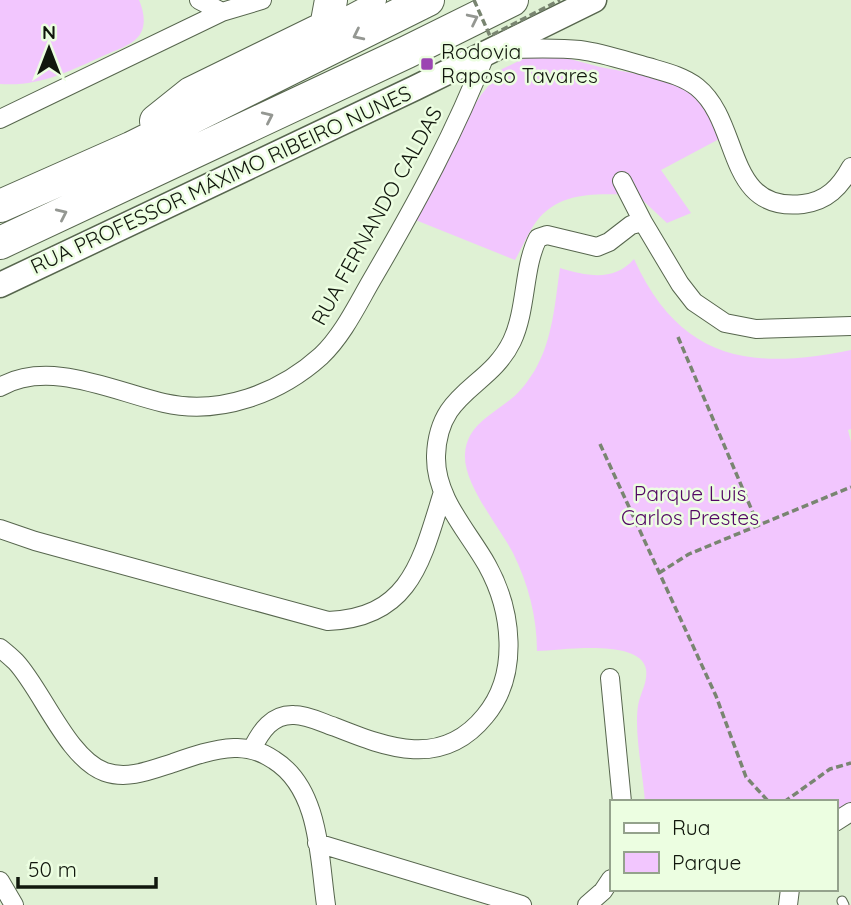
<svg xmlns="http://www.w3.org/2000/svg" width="851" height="905" font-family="Quicksand,sans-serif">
  <rect width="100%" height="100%" fill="#dff1d4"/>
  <path fill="#f2c6fe" d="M0,0H139C144,11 147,27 138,37C130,46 116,50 105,55C70,71 39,87 0,84Z
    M525,58H566L600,67L664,79L695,91L721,138L661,170L691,213L667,223L637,195C602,194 560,189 536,222C528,233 522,248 515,260L413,219L446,148L481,95L502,69Z
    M634,259C680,360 750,371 851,350V429L848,430L851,442V813L835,822V802H645C643,774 634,732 638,706C640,693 648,683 646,669C640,638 562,650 537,651C537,617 528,583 513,553C499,526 463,484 465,454C467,425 492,415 511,399C521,391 528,381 535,370C553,339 555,302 560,268C587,276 614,282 634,259Z"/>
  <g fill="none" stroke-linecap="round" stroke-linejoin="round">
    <g stroke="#57664e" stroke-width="11">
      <path id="service" d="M842,901L844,905"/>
    </g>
    <g stroke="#57664e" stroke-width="20">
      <path id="minor" d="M199,0L222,12
        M326,27L377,0
        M500,49C527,49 554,47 580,50C603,53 626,61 648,67C665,72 683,76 697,87C742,123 724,213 803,204C827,201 840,187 851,167
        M0,119L222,12L262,0
        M622,181L643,222
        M0,387C49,359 113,391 164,403C220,416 280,393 321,356C344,334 358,303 374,276C416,204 456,131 486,53
        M0,529L35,541L328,621C411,618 422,559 443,492
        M0,648C5,652 11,657 16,662C42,690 68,759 105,772C128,780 151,770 173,763C193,756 213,749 234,748C250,747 262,752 274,760C320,789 319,857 326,905
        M610,678L622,802
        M252,749C261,731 272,714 294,715C308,715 322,723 335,727C388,748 442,769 485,716C520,674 512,610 487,565C468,531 435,498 436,456C438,390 489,389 512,341C527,309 523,267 538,238L547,235L597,247L609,242L631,225L643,222L680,284L694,302L725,323L756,329L851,326
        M835,822L851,812
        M317,843L522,905
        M0,881L14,905
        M587,905L603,891L611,879
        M788,905L790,889"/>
    </g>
    <g stroke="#57664e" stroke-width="27">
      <path id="secondary" d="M0,285L415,88L594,0"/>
    </g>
    <g stroke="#57664e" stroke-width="34">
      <path id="motorway" d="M156,121L191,93L326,27L331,0
        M0,206L131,148L428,0
        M0,243L407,52L512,0"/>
    </g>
    <path stroke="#798571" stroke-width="3.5" stroke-dasharray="7 3.5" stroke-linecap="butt" d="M678,337L759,527
      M600,444L716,696L746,777L769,802
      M659,573L689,554L851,487
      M784,802L830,769L851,763"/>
    <use href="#service" stroke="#fff" stroke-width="9"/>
    <use href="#minor" stroke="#fff" stroke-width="18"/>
    <use href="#secondary" stroke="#fff" stroke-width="24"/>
    <use href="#motorway" stroke="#fff" stroke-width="32"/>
    <path stroke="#798571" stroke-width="3.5" stroke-dasharray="7 3.5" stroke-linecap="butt" d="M474,0L490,36L560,0"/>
  </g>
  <defs><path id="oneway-chevron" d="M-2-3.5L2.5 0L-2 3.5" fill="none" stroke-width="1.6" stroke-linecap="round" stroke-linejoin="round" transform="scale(1.75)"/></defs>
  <g stroke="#949792">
    <use href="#oneway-chevron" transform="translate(473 19) rotate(-26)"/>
    <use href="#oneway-chevron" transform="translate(358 35) rotate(154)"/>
    <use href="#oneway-chevron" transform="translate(268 117) rotate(-25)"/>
    <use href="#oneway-chevron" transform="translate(62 214) rotate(-25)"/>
  </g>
  <rect fill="#9b45b2" stroke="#ecfee1" stroke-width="2.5" x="420" y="57" width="14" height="14" rx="3.5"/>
  <g text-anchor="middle" stroke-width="5" stroke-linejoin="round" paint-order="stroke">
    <g font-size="21" fill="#11170d" stroke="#ecfee1" text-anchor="start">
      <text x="441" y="59">Rodovia<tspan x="441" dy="24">Raposo Tavares</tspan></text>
    </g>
    <g font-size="21" fill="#11170d" stroke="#ecfee1">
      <text transform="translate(221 180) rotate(-25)" y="7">RUA PROFESSOR MÁXIMO RIBEIRO NUNES</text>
      <text transform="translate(377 216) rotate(-61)" y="7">RUA FERNANDO CALDAS</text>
    </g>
    <g font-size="21" fill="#530764" stroke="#ecfee1">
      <text x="690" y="501">Parque Luis<tspan x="690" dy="24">Carlos Prestes</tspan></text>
    </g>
  </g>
  <rect x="610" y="800" width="228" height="91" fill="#ecfee1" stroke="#94a28c" stroke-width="2"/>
  <rect x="624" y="823" width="35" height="10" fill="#ffffff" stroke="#94a28c" stroke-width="2"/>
  <text x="672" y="835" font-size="21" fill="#11170d">Rua</text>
  <rect x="624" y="852" width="35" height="21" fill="#f2c6fe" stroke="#94a28c" stroke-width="2"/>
  <text x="672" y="870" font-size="21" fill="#11170d">Parque</text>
  <g transform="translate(49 49)" stroke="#ecfee1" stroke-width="5" paint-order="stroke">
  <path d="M0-5L12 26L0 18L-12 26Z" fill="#11170d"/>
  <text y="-10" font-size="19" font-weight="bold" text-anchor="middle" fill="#11170d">N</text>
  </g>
  <path d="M18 877v10h138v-10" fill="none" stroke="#11170d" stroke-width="3.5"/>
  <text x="28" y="877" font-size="21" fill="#11170d" stroke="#ecfee1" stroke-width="5" paint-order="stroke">50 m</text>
</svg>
